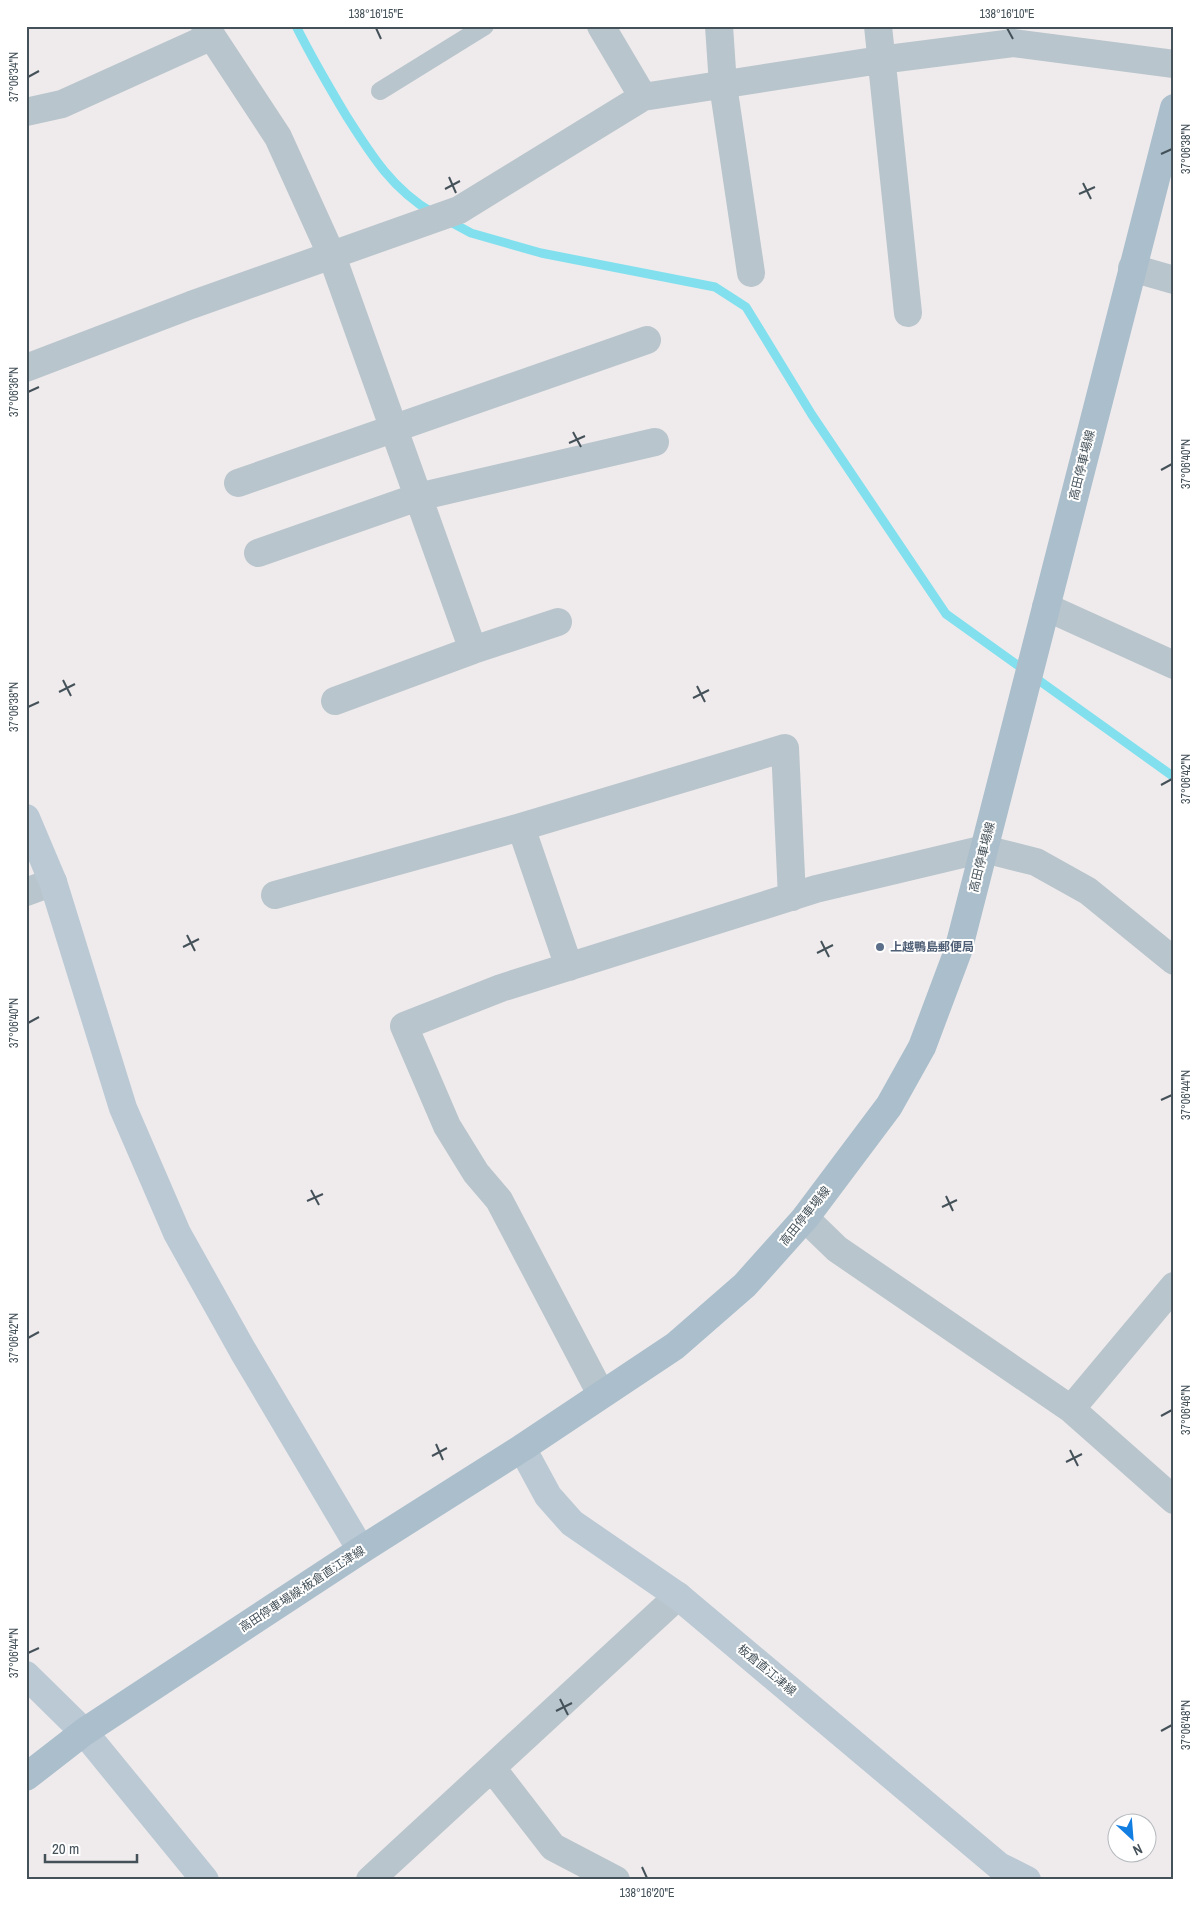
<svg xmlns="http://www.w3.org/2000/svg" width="1200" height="1906" font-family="'Archivo Narrow','Noto Sans JP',sans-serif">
  <rect width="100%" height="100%" fill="#efebec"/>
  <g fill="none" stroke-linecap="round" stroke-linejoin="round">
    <path stroke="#82e0ee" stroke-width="9" d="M296,26C312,58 329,87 347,117C371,155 393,190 433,213
      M447,220L471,233L541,253L715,287L746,307L812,415L946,614L1174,777"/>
    <path stroke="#b9c5cc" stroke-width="18" d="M380,91L485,26"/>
    <path stroke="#b9c5cc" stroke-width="28" d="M205,26L278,137L332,256L473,650L335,701
      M601,26L643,97
      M719,26L723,85L751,273
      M878,26L908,313
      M26,112L62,104L210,37
      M1132,268L1174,280
      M26,368L191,305L459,210L643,97L880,60L1013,43L1174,64
      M238,483L647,340
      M258,553L418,497L655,442
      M1046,607L1174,665
      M473,650L558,622
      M26,892L53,882
      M275,895L521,827
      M569,967L521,827L785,748L792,897
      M805,1218L837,1249L1071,1409L1174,1500
      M601,1394L499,1200L476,1173L447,1126L404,1026L501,988L816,889L984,849L1036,862L1088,891L1174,961
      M1071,1409L1174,1286
      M492,1768L553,1847L616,1880
      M370,1880L678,1596"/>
    <path stroke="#bbc9d4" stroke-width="28" d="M26,818L53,882L123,1108L177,1233L243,1351L361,1550
      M522,1448L548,1496L572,1523L678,1596L999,1866L1027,1880
      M26,1675L84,1732L205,1880"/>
    <path stroke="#aabecc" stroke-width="28" d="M26,1777L84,1732L361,1550L522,1448L675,1346L745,1285L805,1218L889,1106L922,1047L958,951L1174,108"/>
  </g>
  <path fill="none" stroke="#445159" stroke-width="2" d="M376,28L381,39M1007,28L1013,39M28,77L39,71M1161,154L1172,149M449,177L456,193M1083,183L1091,199M445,189L460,181M1079,194L1095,187M28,392L39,387M573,432L581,447M569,443L585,436M1161,470L1172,464M63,680L71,696M697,686L705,702M59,692L75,684M693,698L709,690M28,707L39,702M1161,785L1172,779M187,935L195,951M821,941L829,957M183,947L199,939M817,953L833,945M28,1023L39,1017M1161,1100L1172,1095M311,1190L319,1205M946,1196L953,1211M307,1201L323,1194M942,1207L957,1200M28,1338L39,1332M1161,1416L1172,1410M436,1444L443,1460M1070,1450L1078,1466M432,1456L447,1448M1066,1462L1082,1454M28,1653L39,1648M560,1699L568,1715M556,1711L572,1703M1161,1731L1172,1725M642,1867L647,1878"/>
  <circle fill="#5c6f8a" stroke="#fff" stroke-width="2" cx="880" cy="947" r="5"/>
  <g text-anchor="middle" stroke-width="4" stroke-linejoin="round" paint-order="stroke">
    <g font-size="12" fill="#445159" stroke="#fff">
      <text transform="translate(1082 465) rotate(-76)" y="4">高田停車場線</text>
      <text transform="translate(982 857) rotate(-76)" y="4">高田停車場線</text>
      <text transform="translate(805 1216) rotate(-51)" y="4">高田停車場線</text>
      <text transform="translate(302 1589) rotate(-33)" y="4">高田停車場線;板倉直江津線</text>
      <text transform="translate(767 1670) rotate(40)" y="4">板倉直江津線</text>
    </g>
    <g font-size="12" font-weight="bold" fill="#4e5e75" stroke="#fff" text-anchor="start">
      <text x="890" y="951">上越鴨島郵便局</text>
    </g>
  </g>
  <rect width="1200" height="1906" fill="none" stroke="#ffffff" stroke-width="55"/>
  <g transform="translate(1132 1838) rotate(154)"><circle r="24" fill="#ffffff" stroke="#b4b9bd"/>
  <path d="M0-4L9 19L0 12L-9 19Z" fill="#137ee1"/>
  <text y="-8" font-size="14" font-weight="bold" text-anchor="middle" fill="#445159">N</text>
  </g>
  <path d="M45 1854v8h92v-8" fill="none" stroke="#445159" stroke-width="2.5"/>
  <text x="52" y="1854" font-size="15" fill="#445159" stroke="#ffffff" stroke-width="4" paint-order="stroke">20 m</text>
  <rect x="28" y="28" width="1144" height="1850" fill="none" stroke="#445159" stroke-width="2"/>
  <g font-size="12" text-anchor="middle" fill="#445159">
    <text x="376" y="18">138°16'15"E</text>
    <text x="1007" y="18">138°16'10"E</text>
    <text transform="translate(14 77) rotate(-90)" y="4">37°06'34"N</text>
    <text transform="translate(1186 149) rotate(-90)" y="4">37°06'38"N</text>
    <text transform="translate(14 392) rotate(-90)" y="4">37°06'36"N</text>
    <text transform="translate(1186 464) rotate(-90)" y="4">37°06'40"N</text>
    <text transform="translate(14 707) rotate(-90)" y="4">37°06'38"N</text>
    <text transform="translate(1186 779) rotate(-90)" y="4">37°06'42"N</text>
    <text transform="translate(14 1023) rotate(-90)" y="4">37°06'40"N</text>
    <text transform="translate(1186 1095) rotate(-90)" y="4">37°06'44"N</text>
    <text transform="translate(14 1338) rotate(-90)" y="4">37°06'42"N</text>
    <text transform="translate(1186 1410) rotate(-90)" y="4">37°06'46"N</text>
    <text transform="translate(14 1653) rotate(-90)" y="4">37°06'44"N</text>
    <text transform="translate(1186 1725) rotate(-90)" y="4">37°06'48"N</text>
    <text x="647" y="1897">138°16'20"E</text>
  </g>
</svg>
